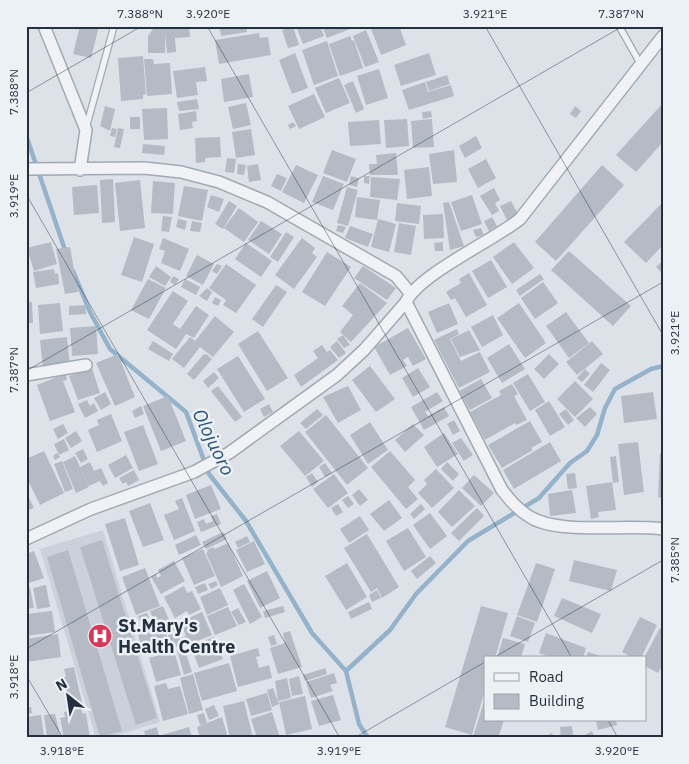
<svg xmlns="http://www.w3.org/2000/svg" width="689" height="764" font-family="'IBM Plex Sans',sans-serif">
  <rect width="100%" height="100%" fill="#dde2e8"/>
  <path fill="#cbd1da" d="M103,530L160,722L108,738H96L40,549Z"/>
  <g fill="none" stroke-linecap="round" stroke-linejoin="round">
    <path stroke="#95b2cb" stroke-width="4.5" d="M26,135L66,253
      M73,271L90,312L110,349L186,412L209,474L246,521L312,633L346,671L359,724L368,738
      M346,671L390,630L416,594L468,541L539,498L570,463L587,451L597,435L605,408L615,389L651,369L663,366"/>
  </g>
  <path fill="#b4bbc5" d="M80,26H99L91,58L73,54Z
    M189,26L190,37L175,38L176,52L167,53L165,34V53H148V36L153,29Z
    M219,26H246L247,32L221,36Z
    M293,26L299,45L288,48L282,30Z
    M296,26H320L324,36L303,44Z
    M322,26H350V29L327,38Z
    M370,26H399L406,45L381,55Z
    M366,30L379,62L365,67L353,36Z
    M259,33L260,38L268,37L271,55L219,64L215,40Z
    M350,36L352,41L354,40L363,68L340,76L329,44Z
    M327,41L338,76L314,85L302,50Z
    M295,53L308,88L292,94L279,60Z
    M429,53L436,75L401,86L394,65Z
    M143,56L146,94L143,95V99L121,101L118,58Z
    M144,59H153L154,64L170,63L172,94L147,96Z
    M205,67L207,81L196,82L198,95L177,98L173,71Z
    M379,69L388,98L366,105L357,76Z
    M249,74L253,97L224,102L221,79Z
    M447,75L450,84L429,91L426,82Z
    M339,78L350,103L326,113L315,88Z
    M353,81L364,109L356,113L344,85Z
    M425,82L428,92L451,85L454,96L409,110L402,90Z
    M314,94L325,117L299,129L288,106Z
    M197,99L199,109L179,111L177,102Z
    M246,103L251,125L233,129L228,107Z
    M663,103V142L636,172L616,155Z
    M105,106L115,109L110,131L100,126Z
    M575,106L581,111L576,118L570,114Z
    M167,108L168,139L144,140L142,109Z
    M196,111L197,121L192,122L193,128L180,130L178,114Z
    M431,111L432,117L423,119L422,112Z
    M130,117H140V129H130Z
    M407,119L409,146L386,148L384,120Z
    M432,119L434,147L413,148L411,121Z
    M379,120L381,144L350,146L348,122Z
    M293,122L296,126L290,129L288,125Z
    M112,128L117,129L115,137L110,136Z
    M118,128L124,129L120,148L114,147Z
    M251,129L255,155L236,158L232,132Z
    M476,136L482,148L465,158L459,146Z
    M220,137L221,157L205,158V162L196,163L195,138Z
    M143,144L165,146L164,155L142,153Z
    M332,150L356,159L347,182L323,173Z
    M454,150L457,182L433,184L429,154Z
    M396,153L398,175H370L369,164H377L376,155Z
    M227,158L236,159L234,173L225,172Z
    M486,159L496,178L478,188L468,169Z
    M238,164L246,165L244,175L237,174Z
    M258,164L261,180L249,182L247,166Z
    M296,165L318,175L304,203L282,192Z
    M602,165L624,185L556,261L535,242Z
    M429,167L432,196L407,199L404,170Z
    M277,174L287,178L281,191L271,186Z
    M323,176L344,184L333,210L312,202Z
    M351,176L359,178L357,187L349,185Z
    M364,176H370L369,184L364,183Z
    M371,177L400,179L397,200L370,197Z
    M113,179L115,222L102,223L100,180Z
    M140,180L145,228L120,231L115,183Z
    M153,181L175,183L173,214L151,213Z
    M97,185L99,213L74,215L72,187Z
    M184,186L208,190L202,221L178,216Z
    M347,187L358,190L348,226L337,223Z
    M494,188L500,200L495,203L499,211L492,215L480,196Z
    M211,195L224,199L219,212L207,207Z
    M472,195L482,224L461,231L451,202Z
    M357,197L380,200L377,220L355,217Z
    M229,201L237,206L223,229L215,224Z
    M511,201L518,214L507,220L500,206Z
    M449,202L464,246L450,250L443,203Z
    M663,202V245L646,263L624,242Z
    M397,203L421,206L419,224L395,221Z
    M239,208L258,222L244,242L224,228Z
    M443,214L444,238L424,239L423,215Z
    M163,216L172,217L169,232L161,231Z
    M492,217L497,226L489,231L484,221Z
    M178,219L187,221L185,230L176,227Z
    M378,219L396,224L389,252L371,247Z
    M192,221L202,223L200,232L190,231Z
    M261,221L282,234L269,254L248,240Z
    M399,223L416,226L411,255L394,252Z
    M338,225L346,227L343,233L336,231Z
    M350,226L373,234L368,247L345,238Z
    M481,228L484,235L476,237L473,230Z
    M286,232L294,237L278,262L270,257Z
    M134,237L154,244L142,282L121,275Z
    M163,238L189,249L180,271L161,263L165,251L159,249Z
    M302,238L315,248L312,253L317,257L294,289L275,275Z
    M51,242L57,264L34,271L27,248Z
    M443,242V251H435L434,243Z
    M514,242L534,268L512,284L493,257Z
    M246,243L272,261L261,277L235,259Z
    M70,247L78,292L65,294L56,249Z
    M569,251L631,306L613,326L551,270Z
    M327,252L351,267L325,306L302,292Z
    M197,255L214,264L203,285L186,276Z
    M491,260L507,287L488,298L472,271Z
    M663,260V274L656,267Z
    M217,264L222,266L217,274L212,271Z
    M226,264L256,285L236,313L223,305L226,300L209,288Z
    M156,266L171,277L165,286L149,277Z
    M363,266L396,288L387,300L354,278Z
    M54,269L55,274L58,273L59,284L36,288L33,272Z
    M469,273L487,305L466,317L455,298L451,300L446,292L461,283L459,279Z
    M540,274L544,279L520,296L516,290Z
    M173,276L179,279L175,285L170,282Z
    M148,279L166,288L149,319L131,310Z
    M185,279L200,287L196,295L181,287Z
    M543,282L558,303L535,319L521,298Z
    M360,283L387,303L351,342L340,332L353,315L342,306Z
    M276,285L287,292L263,327L252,319Z
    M207,288L212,292L207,301L199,296Z
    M173,291L188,301L173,324L180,329L196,306L209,315L194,338L186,334L176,349L147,330Z
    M215,297L221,300L218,306L212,303Z
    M26,302H32L33,323H26Z
    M60,303L63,331L40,334L38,305Z
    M449,303L458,324L437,333L428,312Z
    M519,303L546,343L525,358L497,318Z
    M86,305V314L69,315V306Z
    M566,312L589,343L569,358L546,326Z
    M493,315L503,335L482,347L471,327Z
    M215,316L234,332L213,357L200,347L184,368L172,359L190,337L195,341Z
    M96,326L98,354L72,356L70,328Z
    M408,328L426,359L413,366L408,357L403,360L407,366L390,375L374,347Z
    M457,329L459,334L450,339L461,361L480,352L490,372L459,388L434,340Z
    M469,330L480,350L460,357L451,339Z
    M258,331L288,378L267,391L238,344Z
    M343,335L350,345L344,348L337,339Z
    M67,337L70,366L43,369L40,340Z
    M153,341L173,354L169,361L148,349Z
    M337,341L346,353L339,358L330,347Z
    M592,341L603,354L577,375L566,362Z
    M509,344L525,369L502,383L487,358Z
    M322,345L327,352L330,350L338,360L301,387L294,375L318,358L313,351Z
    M118,354L135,397L115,406L96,363Z
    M206,354L212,359L194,380L187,374L203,355Z
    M549,354L559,364L544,379L534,369Z
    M238,356L265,399L244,412L217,369Z
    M601,363L610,370L593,392L584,385Z
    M370,366L395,399L376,412L352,380Z
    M92,368L100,393L78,400L69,376Z
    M418,368L430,387L413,397L402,378Z
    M585,369L590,374L582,382L577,378Z
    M214,372L219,378L208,388L203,381Z
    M65,374L67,380L63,381L75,412L50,421L37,385Z
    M528,374L545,402L530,411L513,383Z
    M481,379L492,398L470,410L459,391Z
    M575,381L593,399L575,417L557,399Z
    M512,384L518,394L514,396L527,420L516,425L515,423L485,440L470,412L501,395L499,391Z
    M218,386L242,417L235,422L211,391Z
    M348,386L361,410L338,423L323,397Z
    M105,392L111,404L101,410L94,398Z
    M437,392L443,401L425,412L428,416L444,407L449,416L424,430L411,407Z
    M653,392L657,419L624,423L621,396Z
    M168,396L186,441L161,451L143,406Z
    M87,400L90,406L94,403L98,411L85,418L78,404Z
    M549,401L565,427L550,436L535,410Z
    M269,404L273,412L264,417L260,409Z
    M141,406L144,414L135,418L132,411Z
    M590,407L597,414L585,427L576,418Z
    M317,409L323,415L306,429L300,423Z
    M566,409L574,420L568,425L559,414Z
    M111,414L122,441L97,452L88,430L99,425L97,420Z
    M326,415L368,468L347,485L305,432Z
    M454,420L460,431L453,435L447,424Z
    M530,421L542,442L531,448L533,450L502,468L488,445Z
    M370,422L388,450L368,464L350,435Z
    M63,424L68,433L58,439L53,429Z
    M413,424L424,435L405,452L395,440Z
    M143,425L158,464L139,471L124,432Z
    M76,431L82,441L71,448L65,438Z
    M299,431L324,461L305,476L280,446Z
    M444,433L458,454L437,467L424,447Z
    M461,438L473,455L464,461L452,443Z
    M64,439L69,450L59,455L54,444Z
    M550,442L561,461L514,489L503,470Z
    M638,442L644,492L624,495L618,444Z
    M83,449L88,459L81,463L75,453Z
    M44,451L64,493L40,505L26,476V459Z
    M390,451L415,480L408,487L418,499L406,509L371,467Z
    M57,453L60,457L55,460L53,456Z
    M660,453H663V498L658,497Z
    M126,455L133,468L115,478L108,465Z
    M75,456L80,467L90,462L94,471L101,468L108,483L103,486L100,481L89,486L81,469L89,487L76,493L63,462Z
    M616,456L619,482L613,483L610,457Z
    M62,461L73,489L65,492L54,464Z
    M447,462L459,474L453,481L441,469Z
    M325,463L332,473L325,477L319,467Z
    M436,469L454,488L432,508L418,493L427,484L424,480Z
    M134,470L139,480L128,486L126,482L123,484L119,478Z
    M312,473L318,482L312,487L306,477Z
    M575,473L577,488L568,489L566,474Z
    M334,474L348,493L328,508L313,489Z
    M474,475L494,493L481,506L462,488Z
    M612,482L616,510L598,512L599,517L591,519L586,486Z
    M211,485L221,509L195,519L186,495Z
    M359,489L368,500L360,506L352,495Z
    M459,490L475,506L452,527L438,512Z
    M572,490L576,513L550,516L548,494Z
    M26,492L34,508L26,511Z
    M348,496L354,504L348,508L342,500Z
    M182,498L195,531L174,540L164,515L179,509L175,501Z
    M389,500L402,518L384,531L370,514Z
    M150,503L164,540L143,547L129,511Z
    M338,504L343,512L336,516L331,508Z
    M421,504L425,509L414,519L410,514Z
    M477,508L484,516L459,541L451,533Z
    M430,513L447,536L430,549L413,525Z
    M217,514L221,524L201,532L197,522L204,519L206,524L213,521L211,516Z
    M360,516L369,530L349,543L340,529Z
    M125,518L139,565L120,571L105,524Z
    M408,528L426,557L404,571L386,541Z
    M223,532L227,539L206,549L202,542Z
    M367,534L399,587L382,598L377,588L371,592L344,548Z
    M196,535L201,545L179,555L175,545Z
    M247,536L250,542L238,548L235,542Z
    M102,540L157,718L136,725L80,547Z
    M254,541L265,564L247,572L236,550Z
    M228,543L243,576L221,587L206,553L208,552L207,550L213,547L215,549Z
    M203,549L215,576L194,585L182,558Z
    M68,550L122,731L100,737L47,557Z
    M34,551L44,578L26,584V554Z
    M430,556L436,563L417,579L411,571Z
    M574,560L617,570L611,591L569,581Z
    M174,561L185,581L161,594L151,577L156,574L157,578L161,576L158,570Z
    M347,563L367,597L346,610L325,576Z
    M536,563L555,569L537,622L517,615Z
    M145,568L160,606L136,615L122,577Z
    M267,571L280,598L260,608L247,581Z
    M216,581L218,585L211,589L208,584Z
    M205,583L208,590L198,594L195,587Z
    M244,584L262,617L250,624L233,590Z
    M46,585L50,607L37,609L33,588Z
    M184,586L187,593L192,591L201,609L189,615L187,611L175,618L164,597Z
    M30,587L34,608L26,609V588Z
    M220,588L228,605L207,615L200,597Z
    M377,590L381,598L372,602L369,595Z
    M562,598L601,614L592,633L554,616Z
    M369,602L372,609L351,619L348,612Z
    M163,606L169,620L156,626L150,611Z
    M283,606L285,612L265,618L263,611Z
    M481,606L508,613L495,658H485V690L472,735L445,727Z
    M228,607L237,626L215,635L207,616Z
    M238,608L246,622L239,625L231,612Z
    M52,611L55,632L26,636V614Z
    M202,612L212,635L185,646L181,638L186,636L180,622Z
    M147,613L153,626L143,630L138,616Z
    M517,616L535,623L528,642L510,636Z
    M640,617L657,625L641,658H633L622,652Z
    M177,623L179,629L170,632L169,626Z
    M165,628L170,648L143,655L138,634Z
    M660,628L663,630V665L658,673L645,666L644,658Z
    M290,631L302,667L278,674L270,648L285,643L283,633Z
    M179,632L181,646L171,648L168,635Z
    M546,633L586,648L583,658H552L539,653Z
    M58,634L61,657L26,662V639Z
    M274,635L277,644L271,646L268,637Z
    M214,637L223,659L199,668L191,646Z
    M503,638L525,644L521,658H497Z
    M184,647L192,672L184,675L177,650Z
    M258,648L260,656L256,657L259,668L269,665L272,678L238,687L230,656Z
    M174,651L181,675L156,682L149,658Z
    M588,652L603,657V658H586Z
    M229,663L237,691L202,701L194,673Z
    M74,667L83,707L69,710L62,678L66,677L64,669Z
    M325,668L327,674L305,681L303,675Z
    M334,673L337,683L330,685L333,691L311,698L306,682Z
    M193,674L203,710L189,714L180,678Z
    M299,676L303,694L292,696L289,679Z
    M287,678L291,698L278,701L275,681Z
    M166,683L168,689L180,686L188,714L163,721L154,686Z
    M273,688L279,704L272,707L267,690Z
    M267,693L272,710L251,716L246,699Z
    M333,695L341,720L319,726L311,701Z
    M305,696L312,729L286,735L279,702Z
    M485,698V720H504L498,738L473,737Z
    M244,701L253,738H230L223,706Z
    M214,705L219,716L209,720L205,709Z
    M31,707L32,713L26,714V708Z
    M81,709L83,714L86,713L90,738H64L60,718L65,717L64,712Z
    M272,712L280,738H257L251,719Z
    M204,713L207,723L200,725L197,715Z
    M55,714L61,738H47L44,715Z
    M41,715L44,736L26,738V717Z
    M222,717L228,738H200L197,727Z
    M596,720H616L617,725L598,730Z
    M572,726L573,737L561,738L560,727Z
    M157,727L159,737L146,738L144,731Z
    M189,727L192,738H163L162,735Z
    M592,731L595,738H580Z
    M552,733L554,738H543Z"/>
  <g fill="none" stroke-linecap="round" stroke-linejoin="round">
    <g stroke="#a2a9b2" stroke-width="8">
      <path id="lane" d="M619,26L640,63
        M86,128L114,26"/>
    </g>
    <g stroke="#a2a9b2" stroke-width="14">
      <path id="street" d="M44,26L86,130L80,170
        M26,169L144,168L181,172L219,182L267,202L396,276L410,293
        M406,302L502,490C510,500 518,510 530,517C559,535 626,524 663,529
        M26,375L86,365
        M26,539L91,509L194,472L229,453L337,375L364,350L406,302C419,274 493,241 520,219L663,36"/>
    </g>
    <use href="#lane" stroke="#f0f2f6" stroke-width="5.5"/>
    <use href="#street" stroke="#f0f2f6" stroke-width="11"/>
  </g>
  <path fill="none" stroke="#25303f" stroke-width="1" stroke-opacity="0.45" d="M207,26L572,658M485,26L663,335M26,93L142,26M26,194L340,738M26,371L623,26M26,649L663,282M493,658L663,560M26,675L63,738M608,720L618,738M354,738L485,662"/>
  <defs>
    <g id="hospital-disc" transform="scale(1.25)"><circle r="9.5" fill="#d73759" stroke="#ecf1f5"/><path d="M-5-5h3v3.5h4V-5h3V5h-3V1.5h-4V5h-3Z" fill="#fff"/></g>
  </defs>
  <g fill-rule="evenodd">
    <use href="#hospital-disc" x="100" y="636"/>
  </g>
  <g text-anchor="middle" stroke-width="5" stroke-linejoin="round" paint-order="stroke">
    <g font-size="18" font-weight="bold" fill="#25303f" stroke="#ecf1f5" text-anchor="start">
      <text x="118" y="632">St.Mary's<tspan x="118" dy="21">Health Centre</tspan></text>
    </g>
    <g font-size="19" font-style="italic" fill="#2d5276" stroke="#ecf1f5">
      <text transform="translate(214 442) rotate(64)" y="7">Olojuoro</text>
    </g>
  </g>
  <rect width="689" height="764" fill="none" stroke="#ecf1f5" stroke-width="55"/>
  <rect x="484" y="656" width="162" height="65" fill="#ecf1f5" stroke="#9ca4ac"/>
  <rect x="494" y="673" width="25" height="8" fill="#f0f2f6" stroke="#9ca4ac"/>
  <text x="529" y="682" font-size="15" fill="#25303f">Road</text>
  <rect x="494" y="694" width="25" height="15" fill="#b4bbc5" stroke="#9ca4ac"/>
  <text x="529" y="706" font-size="15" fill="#25303f">Building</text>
  <g transform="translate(68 696) rotate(330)" stroke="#ecf1f5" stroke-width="4" paint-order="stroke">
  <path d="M0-4L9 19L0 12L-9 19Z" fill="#25303f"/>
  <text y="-8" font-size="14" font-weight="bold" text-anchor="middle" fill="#25303f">N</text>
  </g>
  <rect x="28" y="28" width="634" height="708" fill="none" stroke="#25303f" stroke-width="2"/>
  <g font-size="12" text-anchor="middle" fill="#25303f">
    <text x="140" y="18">7.388°N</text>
    <text x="208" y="18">3.920°E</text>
    <text x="485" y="18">3.921°E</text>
    <text x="621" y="18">7.387°N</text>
    <text transform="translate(14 92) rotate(-90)" y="4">7.388°N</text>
    <text transform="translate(14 196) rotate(-90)" y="4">3.919°E</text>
    <text transform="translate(675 333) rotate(-90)" y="4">3.921°E</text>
    <text transform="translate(14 370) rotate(-90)" y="4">7.387°N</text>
    <text transform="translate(675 560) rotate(-90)" y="4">7.385°N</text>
    <text transform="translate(14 677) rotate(-90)" y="4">3.918°E</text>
    <text x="62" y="755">3.918°E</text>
    <text x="339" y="755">3.919°E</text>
    <text x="617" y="755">3.920°E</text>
  </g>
</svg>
